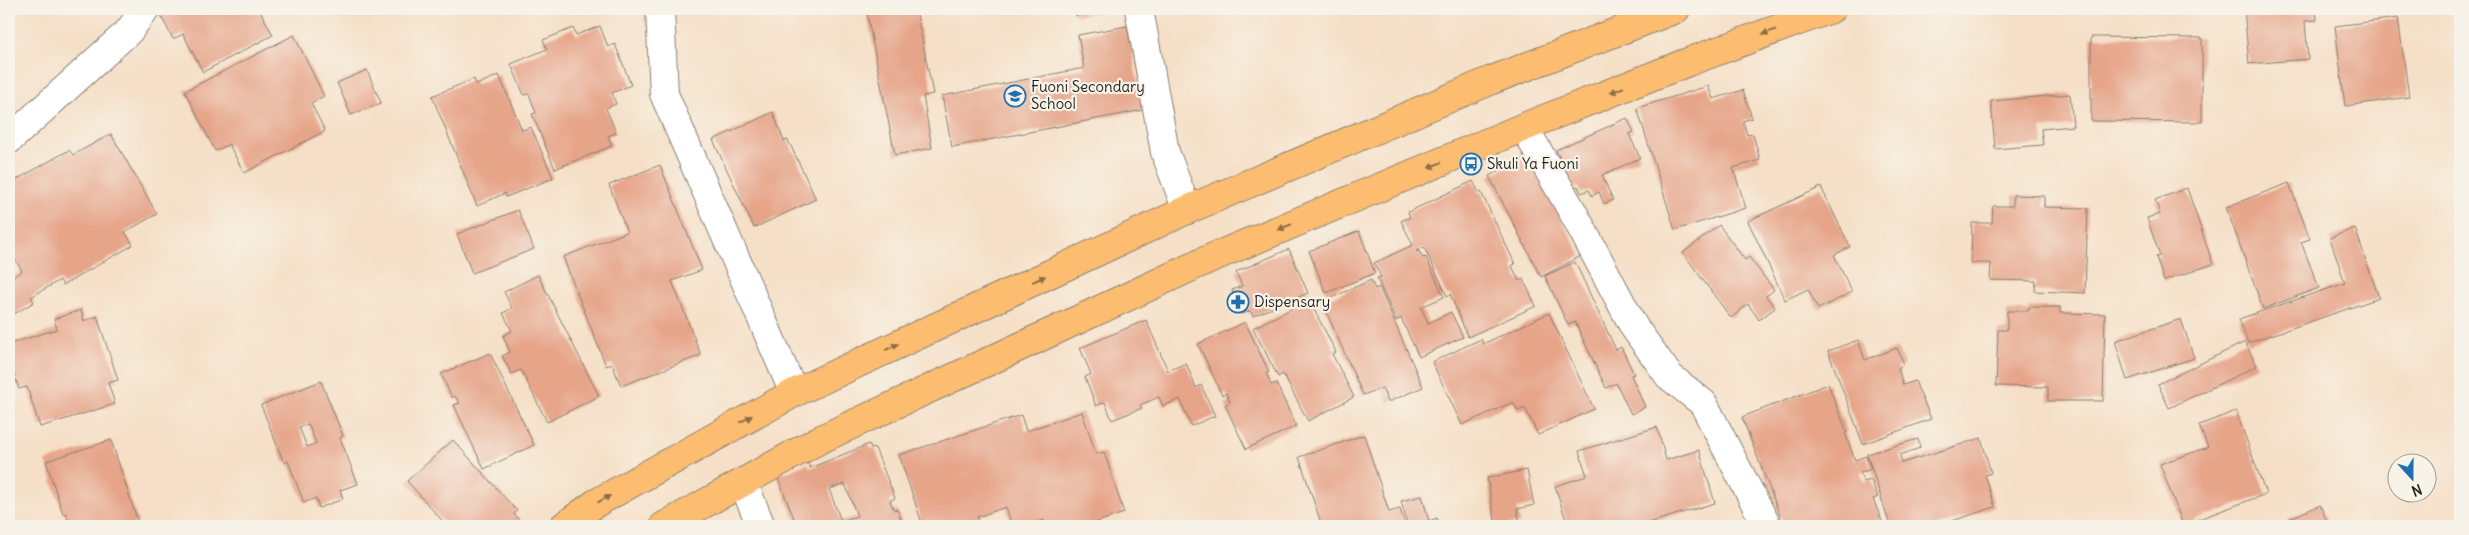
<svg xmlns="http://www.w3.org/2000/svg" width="2469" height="535" font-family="Delius,sans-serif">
  <rect width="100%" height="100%" fill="#f7f3e8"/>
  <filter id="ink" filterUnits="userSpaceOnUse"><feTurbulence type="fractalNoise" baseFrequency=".02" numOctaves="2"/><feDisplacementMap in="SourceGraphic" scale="10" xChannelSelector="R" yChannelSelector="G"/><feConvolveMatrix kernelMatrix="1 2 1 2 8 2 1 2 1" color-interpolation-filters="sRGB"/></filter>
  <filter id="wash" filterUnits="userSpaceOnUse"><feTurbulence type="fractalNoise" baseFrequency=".0096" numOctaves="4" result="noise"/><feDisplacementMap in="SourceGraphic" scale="20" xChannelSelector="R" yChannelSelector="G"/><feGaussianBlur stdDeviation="1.12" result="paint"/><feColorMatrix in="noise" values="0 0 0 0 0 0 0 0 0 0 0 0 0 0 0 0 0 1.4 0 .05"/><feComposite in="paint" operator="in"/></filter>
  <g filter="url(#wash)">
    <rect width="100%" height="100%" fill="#f5dfc6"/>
    <g id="blocks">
      <path fill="#e6a489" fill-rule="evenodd" d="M170,9H259L273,35L203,72L183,34L173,39L160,14Z
        M866,9H916L933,94L923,96L932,148L895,155Z
        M1074,9H1108V10L1076,16Z
        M2244,9H2316L2317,20L2305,21L2308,59L2249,64Z
        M2398,18L2409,97L2345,106L2335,26Z
        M600,26L608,47L615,44L631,85L612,93L616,104L606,108L616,133L608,136L612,146L555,169L532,114L536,113L529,94L524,95L511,64L547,49L543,40L573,28L576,35Z
        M1127,26L1143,110L952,147L942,96L1084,68L1078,35Z
        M294,35L324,96L311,103L325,131L244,173L229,144L215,151L185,91Z
        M2091,37L2202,38V122L2091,121Z
        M367,70L381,103L351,115L337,83Z
        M499,75L522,130L531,127L553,178L506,197L505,193L477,206L432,96L474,79L476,85Z
        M1708,86L1713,99L1743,90L1752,118L1743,121L1747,135L1753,134L1760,160L1733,168L1746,208L1675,230L1637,108Z
        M2070,94L2073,126L2041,129L2043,145L1995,149L1991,101Z
        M773,112L784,141L788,140L816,199L754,228L713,140Z
        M1627,118L1634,132L1629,134L1640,158L1602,175L1613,200L1604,204L1599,192L1592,196L1589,190L1581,193L1578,186L1567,191L1560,175L1566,172L1556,150Z
        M111,134L157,214L125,232L133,245L63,285L60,280L31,297L34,302L9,317V279L22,271L9,249V184L69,150L73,155Z
        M1524,158L1528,166L1532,164L1581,256L1541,277L1489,176Z
        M660,165L702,270L672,281L701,355L621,386L612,364L606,366L563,257L627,232L609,185Z
        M1473,181L1479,193L1481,192L1515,264L1512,266L1519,281L1523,279L1536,306L1468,337L1450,294L1447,296L1424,247L1416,251H1419L1423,258L1426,257L1444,297L1421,307L1428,323L1451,312L1463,337L1419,357L1401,318L1396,321L1377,278L1381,277L1374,263L1413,245L1401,221L1410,217L1408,212Z
        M2289,183L2310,239L2301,242L2319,288L2263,309L2226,207Z
        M1821,187L1850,247L1834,255L1852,292L1818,309L1808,289L1785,300L1748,221Z
        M2187,188L2213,264L2164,281L2156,257L2160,256L2147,218L2160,214L2155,200Z
        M2013,195L2044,196V207L2088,208L2085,293L2035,291L2036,281L1990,280L1991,263H1971L1972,223H1992L1993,206H2013Z
        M518,210L534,249L472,273L457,234Z
        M1719,225L1745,260L1749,257L1774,290L1766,296L1775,308L1759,320L1748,304L1731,318L1683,253Z
        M2355,228L2379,298L2248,343L2239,319L2345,283L2330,238Z
        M1359,231L1375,273L1326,293L1309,251Z
        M1289,249L1308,293L1253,316L1250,311L1242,314L1232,290L1242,286L1236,272Z
        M1575,262L1616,350L1621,347L1634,374L1631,375L1645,407L1631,414L1616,383L1606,388L1575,322L1568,325L1545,276Z
        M538,275L599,396L547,422L521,370L512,374L502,356L510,352L503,336L512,331L503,313L512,308L504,292Z
        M1371,280L1375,289L1379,287L1423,387L1388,402L1382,388L1363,395L1322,302Z
        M1309,300L1336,352L1332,354L1354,397L1308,421L1283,374L1278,377L1253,328Z
        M2029,307H2060V313L2105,314L2103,401H2048V387L1996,386L1998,330H2007V311H2028Z
        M81,310L84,321L97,316L118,380L108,383L115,404L40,427L27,387L19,389L9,358V344L57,329L54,319Z
        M1549,313L1594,409L1538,435L1525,408L1518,411L1513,402L1462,425L1432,362L1481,339L1483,344Z
        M2181,319L2194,358L2127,380L2115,341Z
        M1146,320L1168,371L1186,363L1196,388L1201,385L1215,416L1191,426L1180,399L1163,406L1159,397L1140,405L1142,408L1112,420L1105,402L1096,406L1085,377L1091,374L1080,348Z
        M1245,322L1269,372L1266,373L1271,385L1276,383L1296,426L1246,449L1225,405L1230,402L1226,393L1222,395L1198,344Z
        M1858,340L1865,360L1897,348L1904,364L1898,368L1903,385L1915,381L1931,419L1863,444L1828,351Z
        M2245,342L2257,366L2169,408L2158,384Z
        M490,353L534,445L484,469L454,405L460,403L455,396L452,398L441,374Z
        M321,381L343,436L340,438L358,484L340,490L343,499L319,508L316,498L304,503L288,461L284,463L261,405ZM308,424L316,443L307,447L299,427Z
        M1828,384L1847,432L1845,433L1855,460L1866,456L1871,469L1860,473L1864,482L1871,480L1878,497L1873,499L1884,526H1784L1742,417Z
        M9,396L14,414L9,415Z
        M2236,411L2266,494L2183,525L2160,464L2208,447L2199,425Z
        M1082,412L1096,454L1104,452L1124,513L1085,526H1046L1044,520L1024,526H1012L1006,507L977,517L978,520L961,526H923L899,455L1021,415L1026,431Z
        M1657,427L1666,460L1699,450L1715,503L1638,526H1568L1555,486L1587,476L1579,451Z
        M1364,435L1389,512L1400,509L1406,526H1322L1299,457Z
        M1981,438L1991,473L1985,475L1995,507L1937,526H1897V523L1890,525L1867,454L1918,439L1920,448L1900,455L1902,463Z
        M111,440L138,522L134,523L135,526H70L66,513L63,514L46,461Z
        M453,440L517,511L514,514L521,522L516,526H447L407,481Z
        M869,444L871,449L875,448L895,498L890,501L894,510L897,509L904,526H797L777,476L808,463L810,468ZM845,484L857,516L841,521L829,489Z
        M1527,470L1534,505L1517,509L1520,523L1496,526L1487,478Z
        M1422,496L1429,521L1437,518L1440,526H1408L1401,501Z
        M2320,505L2329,526H2292L2288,519Z"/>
    </g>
  </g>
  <g filter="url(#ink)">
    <use href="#blocks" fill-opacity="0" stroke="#887e71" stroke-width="1"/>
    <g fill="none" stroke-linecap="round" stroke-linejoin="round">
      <g stroke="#887e71" stroke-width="30">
        <path id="minor" d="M660,9L664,94L794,393
          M1139,9L1165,152L1187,210
          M1524,127L1574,214L1634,327L1669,376L1703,403L1767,526
          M9,140L129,31L145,9
          M743,482L761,526"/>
      </g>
      <g stroke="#887e71" stroke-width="30">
        <path id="major" d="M564,526L596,503L794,393L1187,210L1492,80L1676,9
          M664,526L819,440L1209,259L1524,127L1688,62L1831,9"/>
      </g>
      <use href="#minor" stroke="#fff" stroke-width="28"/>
      <use href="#major" stroke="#fcbd6f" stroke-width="28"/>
    </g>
    <defs><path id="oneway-solid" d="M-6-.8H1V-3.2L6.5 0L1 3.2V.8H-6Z" transform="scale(1.25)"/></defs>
    <g fill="#8c6c46">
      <use href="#oneway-solid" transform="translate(1769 32) rotate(160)"/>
      <use href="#oneway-solid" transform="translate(1617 90) rotate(158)"/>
      <use href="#oneway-solid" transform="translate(1435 165) rotate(157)"/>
      <use href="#oneway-solid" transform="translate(1285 227) rotate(157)"/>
      <use href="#oneway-solid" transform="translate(1039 279) rotate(-25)"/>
      <use href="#oneway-solid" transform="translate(892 347) rotate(-25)"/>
      <use href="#oneway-solid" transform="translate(746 419) rotate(-29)"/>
      <use href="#oneway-solid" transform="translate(604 499) rotate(-29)"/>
    </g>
  </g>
  <defs>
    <g id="school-ring" transform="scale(1.125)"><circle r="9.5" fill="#f7f3e8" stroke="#1f6fb2" stroke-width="1.5"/><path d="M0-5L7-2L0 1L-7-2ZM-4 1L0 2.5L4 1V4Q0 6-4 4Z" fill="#1f6fb2"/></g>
    <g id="bus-ring" transform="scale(1.125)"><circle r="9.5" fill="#f7f3e8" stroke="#1f6fb2" stroke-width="1.5"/><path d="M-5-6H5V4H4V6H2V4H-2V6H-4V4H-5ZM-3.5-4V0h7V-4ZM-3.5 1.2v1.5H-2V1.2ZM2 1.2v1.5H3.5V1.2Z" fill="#1f6fb2"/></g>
    <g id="pharmacy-ring" transform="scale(1.125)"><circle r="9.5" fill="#f7f3e8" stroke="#1f6fb2" stroke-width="1.5"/><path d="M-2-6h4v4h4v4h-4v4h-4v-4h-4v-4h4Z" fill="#1f6fb2"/></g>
  </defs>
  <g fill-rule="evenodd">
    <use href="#school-ring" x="1015" y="96"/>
    <use href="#bus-ring" x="1471" y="164"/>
    <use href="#pharmacy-ring" x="1238" y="302"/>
  </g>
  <g text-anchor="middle" stroke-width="4.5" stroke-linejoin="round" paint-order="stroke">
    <g font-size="15" fill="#1c1c1c" stroke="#f7f3e8" text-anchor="start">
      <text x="1031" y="92">Fuoni Secondary<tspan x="1031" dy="17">School</tspan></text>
      <text x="1487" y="169">Skuli Ya Fuoni</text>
      <text x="1254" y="307">Dispensary</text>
    </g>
  </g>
  <rect width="2469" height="535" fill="none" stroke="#f7f3e8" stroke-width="30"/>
  <g transform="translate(2412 478) rotate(159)"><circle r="24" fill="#f7f3e8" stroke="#9f9d96"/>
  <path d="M0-4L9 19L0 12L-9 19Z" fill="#1f6fb2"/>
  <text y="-8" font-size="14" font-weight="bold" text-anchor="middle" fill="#1c1c1c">N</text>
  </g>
</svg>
